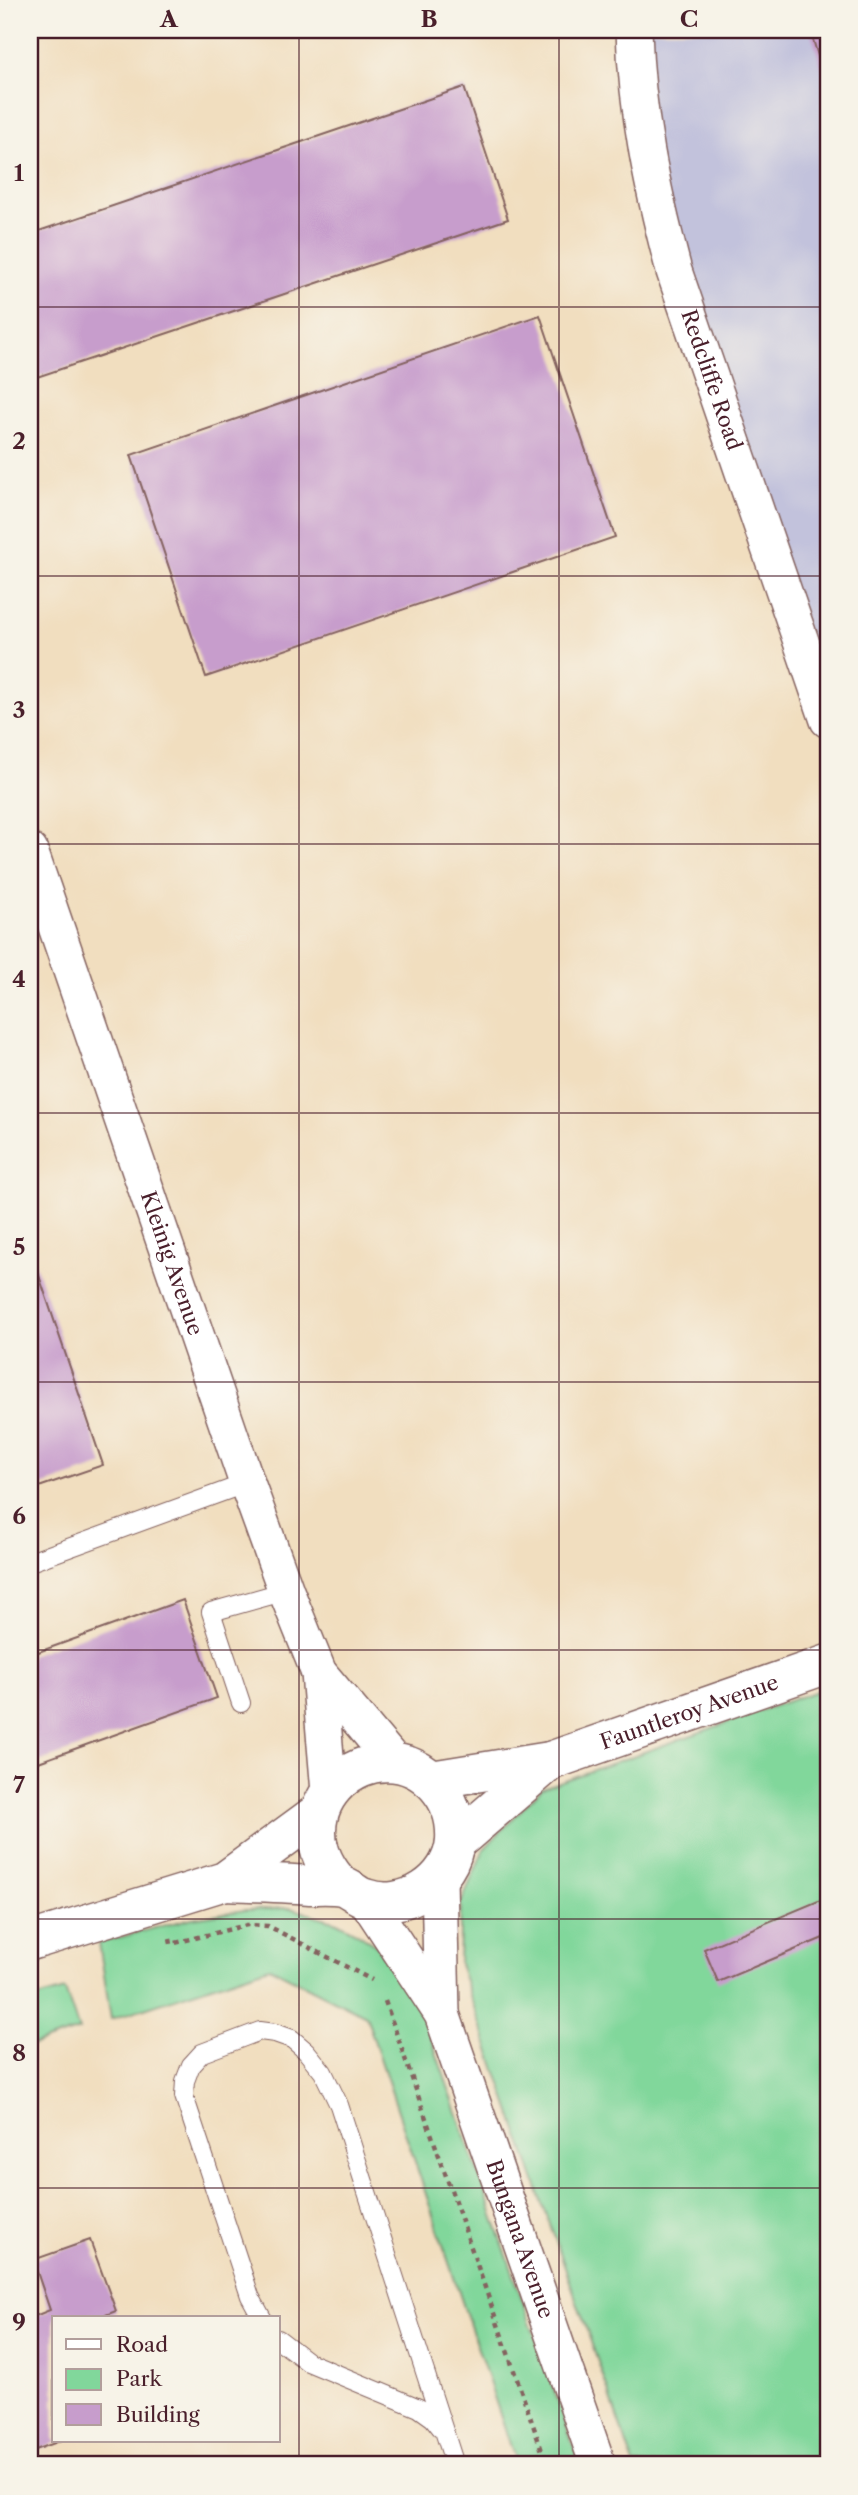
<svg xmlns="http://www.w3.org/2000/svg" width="858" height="2495" font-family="'Libre Caslon Text',serif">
  <rect width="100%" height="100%" fill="#f7f3e8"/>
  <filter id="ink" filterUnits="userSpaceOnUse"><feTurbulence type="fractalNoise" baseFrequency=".0143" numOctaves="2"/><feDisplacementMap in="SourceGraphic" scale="14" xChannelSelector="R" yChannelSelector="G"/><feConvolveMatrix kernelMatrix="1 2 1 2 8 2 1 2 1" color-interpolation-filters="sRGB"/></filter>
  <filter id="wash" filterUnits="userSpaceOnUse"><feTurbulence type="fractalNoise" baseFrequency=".00686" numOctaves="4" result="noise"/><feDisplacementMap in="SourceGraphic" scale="28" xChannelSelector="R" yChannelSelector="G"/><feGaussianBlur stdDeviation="1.57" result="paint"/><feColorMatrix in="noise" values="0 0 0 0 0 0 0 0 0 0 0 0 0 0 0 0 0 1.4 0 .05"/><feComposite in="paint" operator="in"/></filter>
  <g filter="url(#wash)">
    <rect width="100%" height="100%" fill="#f1debf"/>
    <path fill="#c2c2dc" d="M634,30H828V721L672,271Z"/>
    <path fill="#81d79b" stroke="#667b63" stroke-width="2" d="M828,1687V2465H634L459,1964L461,1903L484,1849L542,1788Z
      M290,1908L337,1922L356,1932L377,1946L423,2015L580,2465H517L366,2016L269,1967L111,2019L99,1943L192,1918L245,1910Z
      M65,1990L79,2030L30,2046V2000Z"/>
    <g id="blocks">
      <path fill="#c79dcc" d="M810,30H828V88Z
        M464,87L508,219L37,377L30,354V234Z
        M540,315L615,537L206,677L131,455Z
        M30,1249L103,1465L30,1490Z
        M183,1600L217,1698L30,1765V1655Z
        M828,1897V1936L718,1982L704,1949Z
        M90,2240L116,2311L98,2318H54V2441H60L30,2452V2318L50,2310L33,2260Z"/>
    </g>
  </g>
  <g filter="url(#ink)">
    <use href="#blocks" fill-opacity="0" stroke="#84625f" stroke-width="2"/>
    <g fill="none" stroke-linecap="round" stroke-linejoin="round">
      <g stroke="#84625f" stroke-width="20">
        <path id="service" d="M30,1562L247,1483
          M241,1703L211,1612L286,1591
          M262,2318L250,2296L184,2096L185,2081L191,2065L202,2053L260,2031L275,2033L292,2039L306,2051L323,2072L339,2105L455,2465
          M278,2339L308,2362L419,2408L433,2418L441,2428"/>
      </g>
      <g stroke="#84625f" stroke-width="38">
        <g id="minor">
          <path id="s1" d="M634,30C636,112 653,192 674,271L828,720"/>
          <path id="s2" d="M30,851L247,1483L286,1591L319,1673L395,1763"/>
          <path d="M319,1673L329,1792"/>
          <path d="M439,1879L442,2014"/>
          <path id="s3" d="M366,1899L442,2014L598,2465"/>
        </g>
      </g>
      <g stroke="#84625f" stroke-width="41">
        <g id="secondary">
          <path id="s4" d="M431,1780L550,1761L828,1664"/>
          <path d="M455,1843L550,1761"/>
          <path d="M225,1881C253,1882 281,1883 310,1885C319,1885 332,1884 342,1886C350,1888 357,1896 365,1898C404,1912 452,1882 455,1840C456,1820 450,1801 437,1786C376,1718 268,1810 342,1886"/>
          <path d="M30,1941L225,1881L319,1812"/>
        </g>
      </g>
      <path stroke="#84625f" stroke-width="4.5" stroke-dasharray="5 5" stroke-linecap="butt" d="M170,1939L171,1944L247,1925L268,1926L372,1980
        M385,2001L547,2465"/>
      <use href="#service" stroke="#fff" stroke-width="18"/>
      <use href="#minor" stroke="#fff" stroke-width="35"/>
      <use href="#secondary" stroke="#fff" stroke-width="38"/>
    </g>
  </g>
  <path fill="none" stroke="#4a1f2b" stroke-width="2" stroke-opacity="0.55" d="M299,30V2465M559,30V2465M30,307H828M30,576H828M30,844H828M30,1113H828M30,1382H828M30,1650H828M30,1919H828M30,2188H828"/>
  <g text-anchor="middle" stroke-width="6" stroke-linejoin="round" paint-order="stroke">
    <g font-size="21" fill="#4a1f2b" stroke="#f7f3e8">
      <text dy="7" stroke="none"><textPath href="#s1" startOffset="360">Redcliffe Road</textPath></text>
      <text dy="7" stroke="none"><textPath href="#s2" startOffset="436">Kleinig Avenue</textPath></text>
      <text dy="7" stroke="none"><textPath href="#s4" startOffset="268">Fauntleroy Avenue</textPath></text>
      <text dy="7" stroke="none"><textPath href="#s3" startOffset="376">Bungana Avenue</textPath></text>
    </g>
  </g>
  <rect width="858" height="2495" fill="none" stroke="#f7f3e8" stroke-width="77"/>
  <rect x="52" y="2316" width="228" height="126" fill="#f7f3e8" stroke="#b29e9c" stroke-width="2"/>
  <rect x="66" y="2339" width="35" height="10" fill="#ffffff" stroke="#b29e9c" stroke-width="2"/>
  <text x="116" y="2352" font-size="21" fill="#4a1f2b">Road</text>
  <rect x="66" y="2369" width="35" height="21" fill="#81d79b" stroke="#b29e9c" stroke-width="2"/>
  <text x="116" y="2386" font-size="21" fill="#4a1f2b">Park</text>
  <rect x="66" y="2404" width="35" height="21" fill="#c79dcc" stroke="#b29e9c" stroke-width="2"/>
  <text x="116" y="2422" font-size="21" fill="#4a1f2b">Building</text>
  <rect x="38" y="38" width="782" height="2418" fill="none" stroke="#4a1f2b" stroke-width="2.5"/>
  <g font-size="23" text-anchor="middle" font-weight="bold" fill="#4a1f2b">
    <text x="169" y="27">A</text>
    <text x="429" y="27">B</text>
    <text x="689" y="27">C</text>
    <text x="19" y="181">1</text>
    <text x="19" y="449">2</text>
    <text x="19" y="718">3</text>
    <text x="19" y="987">4</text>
    <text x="19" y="1255">5</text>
    <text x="19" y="1524">6</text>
    <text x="19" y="1793">7</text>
    <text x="19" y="2061">8</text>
    <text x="19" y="2330">9</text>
  </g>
</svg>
